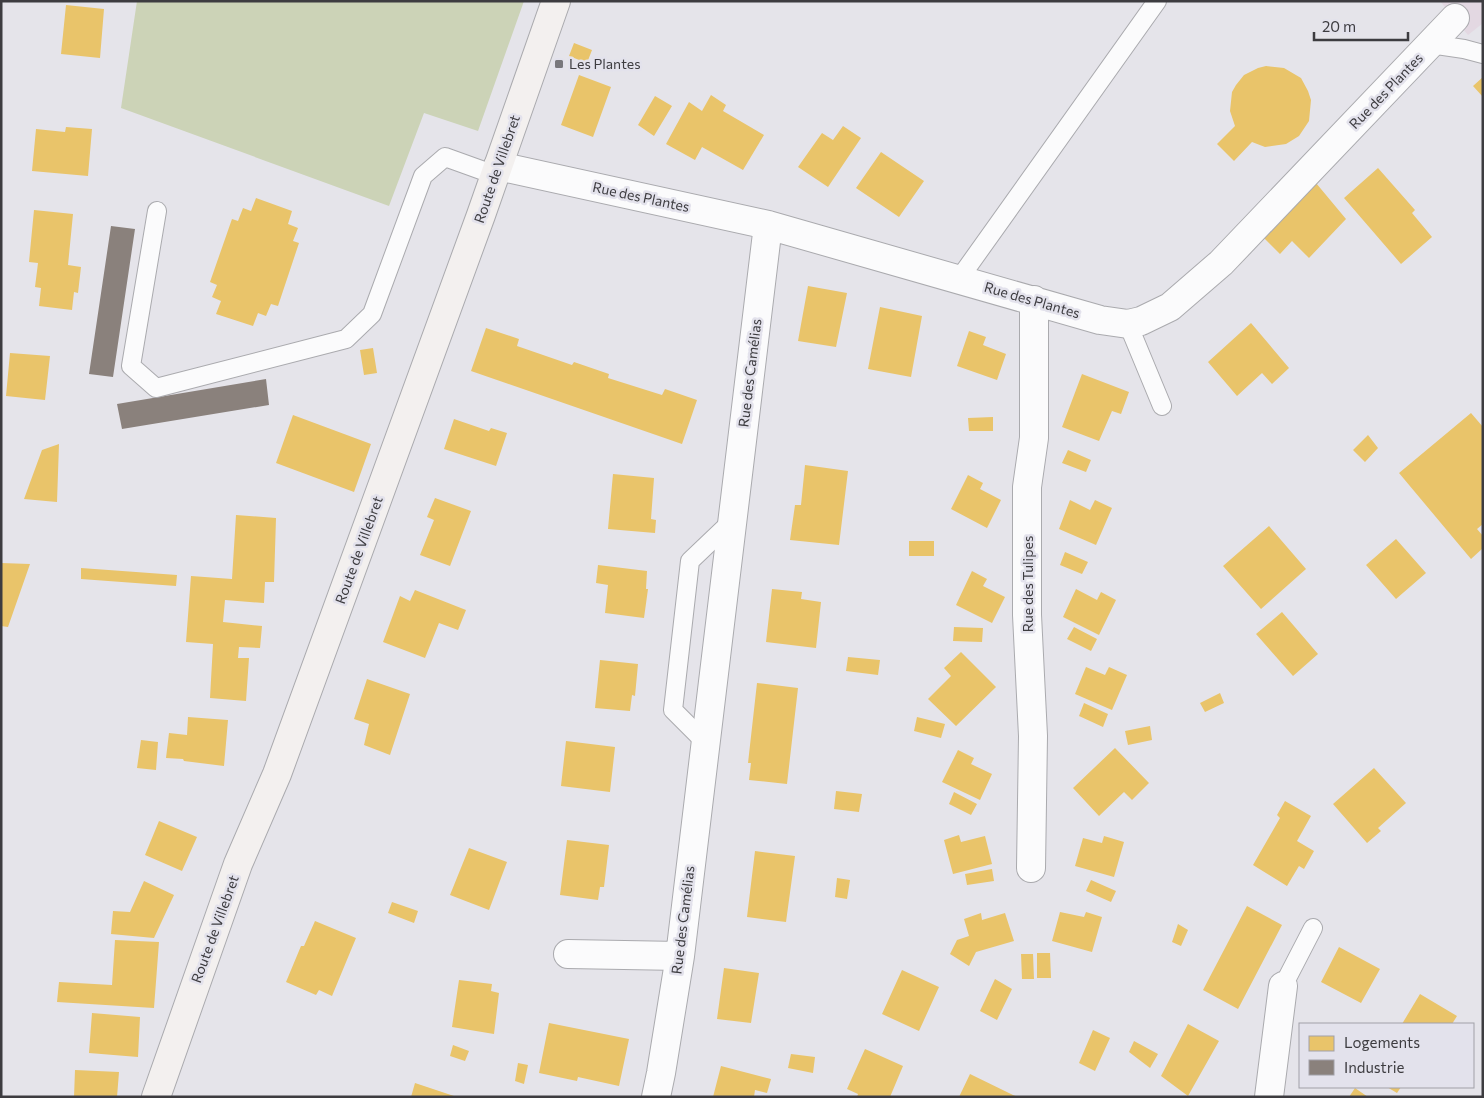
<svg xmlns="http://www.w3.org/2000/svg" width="1484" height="1098" font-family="Commissioner,sans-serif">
  <rect width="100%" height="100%" fill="#e5e4ea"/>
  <path fill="#e3d8e2" d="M1440,1H1483V23L1468,35Z"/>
  <path fill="#ccd3b7" d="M137,1H524L478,131L424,113L389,206L121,108Z"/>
  <path fill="#e9c46a" d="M66,5L104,9L100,58L61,54Z
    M574,43L592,50L587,63L569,56Z
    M1266,66L1284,68L1301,78L1308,91L1311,100L1309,121L1299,136L1286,144L1265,147L1252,142L1234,161L1217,144L1235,126L1230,111L1232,92L1236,85L1244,75L1258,68Z
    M579,75L611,87L593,137L561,125Z
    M1483,77V97L1473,86Z
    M711,95L726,105L723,111L764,135L743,170L702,147L695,160L666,144L689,102L702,111Z
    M655,96L672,106L654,136L638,125Z
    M843,126L861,138L828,187L798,167L822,133L833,140Z
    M66,127L92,129L88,176L32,171L36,129L65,132Z
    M881,152L924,181L899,217L856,188Z
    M1378,168L1415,210L1412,213L1432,237L1401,264L1344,198Z
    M1316,183L1346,219L1309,258L1292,241L1280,254L1263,237Z
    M256,198L292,211L288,224L298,228L293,241L299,243L278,306L271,304L266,316L258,313L253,326L216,314L221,301L212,297L217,285L210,282L232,219L238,221L243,208L251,211Z
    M34,210L73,214L68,265L81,267L78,293L74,292L72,310L39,306L41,288L35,287L38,263L29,262Z
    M808,286L847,293L836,347L798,341Z
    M880,307L922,316L911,377L868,369Z
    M1251,323L1289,368L1272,384L1262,373L1237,396L1208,362Z
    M486,328L519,339L517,346L572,365L574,362L609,374L608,378L662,395L665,389L697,400L682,444L471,371Z
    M969,331L986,337L983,345L1006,354L997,380L957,366Z
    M373,348L377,373L364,375L360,350Z
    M10,353L50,356L45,400L6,396Z
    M1082,374L1129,392L1121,414L1112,411L1099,441L1062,427Z
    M1471,413L1483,427V524L1477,529L1483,536V548L1471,559L1399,473Z
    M293,415L371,444L354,492L276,463Z
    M993,417V431H969L968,418Z
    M454,419L489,431L491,428L507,433L496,466L444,449Z
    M1368,435L1378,448L1365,462L1353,450Z
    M59,444L57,502L24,499L42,450Z
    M1068,450L1091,460L1086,472L1062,463Z
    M805,465L848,471L839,545L790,540L795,505H801Z
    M613,474L654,478L651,519L656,520L655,533L608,529Z
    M968,475L983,483L980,489L1001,500L987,528L951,509Z
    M435,498L471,511L450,566L420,555L434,520L427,517Z
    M1070,500L1090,510L1095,500L1112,508L1096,545L1059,529Z
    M236,515L276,518L274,582H265L264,603L225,600L223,622L262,626L260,648L239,647L238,658H249L246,701L210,698L213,644L186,642L191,576L232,579Z
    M1269,526L1306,569L1261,609L1223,566Z
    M1396,539L1426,573L1396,599L1366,565Z
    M909,541H934V556H909Z
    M1065,552L1088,562L1082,574L1060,565Z
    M1,563L30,564L8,627L1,626Z
    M598,565L647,571L646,589H648L644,618L605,613L608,585L596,583Z
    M81,568L177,575L176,586L81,579Z
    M972,571L987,579L983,586L1005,597L992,623L956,605Z
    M772,589L802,592L801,599L821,602L816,648L766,642Z
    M1076,589L1097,600L1101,592L1116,600L1099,635L1063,617Z
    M415,590L466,610L458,630L439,623L425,658L383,642L400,596L410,601Z
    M1282,612L1318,654L1293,676L1256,634Z
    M954,627L983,628L982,642L953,641Z
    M1074,627L1097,639L1091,651L1067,639Z
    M961,652L996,687L956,726L928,699L951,676L944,668Z
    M848,657L880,660L878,675L846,671Z
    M600,660L638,664L635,696L632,695L630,711L595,708Z
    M1086,667L1105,675L1109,667L1127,675L1112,710L1075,694Z
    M367,679L410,694L390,755L364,745L369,724L354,719Z
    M757,683L798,688L787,784L749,780L751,763H748Z
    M1220,693L1224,703L1205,712L1200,703Z
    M1084,703L1108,714L1103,727L1079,716Z
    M188,717L228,720L224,766L184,761L183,759L166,758L169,733L187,735Z
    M917,717L945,724L941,738L914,731Z
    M1150,726L1152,740L1128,745L1125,731Z
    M141,740L158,742L156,770L137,768Z
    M566,741L615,747L610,792L561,786Z
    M1115,748L1149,783L1132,800L1124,792L1099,816L1073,788Z
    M958,750L974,758L971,764L992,774L980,800L942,782Z
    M1374,768L1406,803L1378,828L1381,831L1367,843L1333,804Z
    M836,791L862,794L859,812L834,809Z
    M954,792L977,804L971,815L949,804Z
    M1285,801L1311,816L1297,841L1314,851L1304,869L1299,866L1287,886L1253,865L1280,818L1277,815Z
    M159,821L197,837L182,871L145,855Z
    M959,835L961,842L985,836L992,864L953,874L944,840Z
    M1104,836L1124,842L1114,877L1075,866L1083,838L1102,843Z
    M567,840L609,845L604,887H600L598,900L560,895Z
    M469,848L507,862L489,910L450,895Z
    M755,851L795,856L786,922L747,917Z
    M992,869L994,881L967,885L965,874Z
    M837,878L850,880L847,899L835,897Z
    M1091,880L1116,891L1111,902L1086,891Z
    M144,881L174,895L154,938L111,934L113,911L130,912Z
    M392,902L418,911L414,923L388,913Z
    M1247,906L1282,925L1238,1009L1203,990Z
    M1060,912L1084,917L1086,912L1102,917L1092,952L1052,941Z
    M981,913L982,920L1005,913L1014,941L976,952L969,966L950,954L957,940L969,936L964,919Z
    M315,921L356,938L332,996L319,990L316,995L286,982L301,946H304Z
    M1178,924L1188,930L1181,946L1172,942Z
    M115,940L159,942L154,1008L57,1002L59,982L112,985Z
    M1339,947L1380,969L1361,1003L1321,982Z
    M1037,953H1050L1051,978H1037Z
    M1021,954H1033L1034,979H1022Z
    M724,968L759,973L751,1023L717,1019Z
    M902,970L939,987L919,1031L882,1014Z
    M995,979L1012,989L997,1020L980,1011Z
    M459,980L492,984L491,991L499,993L494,1034L452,1027Z
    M1420,994L1457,1016L1452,1024H1402Z
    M92,1013L140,1017L138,1057L89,1053Z
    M549,1023L629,1039L619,1086L578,1077L577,1081L539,1073Z
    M1188,1024L1219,1041L1188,1096L1161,1076Z
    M1093,1030L1110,1038L1095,1071L1079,1063Z
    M1134,1041L1158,1054L1150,1068L1129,1052Z
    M453,1045L469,1051L465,1061L450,1056Z
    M865,1049L903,1066L890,1097H857L858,1094L847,1089Z
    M791,1054L815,1057L813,1073L788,1068Z
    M518,1063L528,1065L524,1084L515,1081Z
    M721,1066L771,1079L767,1093L755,1090L754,1097H713Z
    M75,1070L119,1072L117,1097H74Z
    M970,1074L1013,1095L1018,1097H959Z
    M415,1083L454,1096V1097H411Z
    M1387,1087H1401L1397,1093Z
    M1355,1088L1368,1097H1349Z"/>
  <path fill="#8a817c" d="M111,226L135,229L113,377L89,374Z
    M266,379L269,405L122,429L117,404Z"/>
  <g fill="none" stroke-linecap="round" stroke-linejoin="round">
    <g stroke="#aaaaae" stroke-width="20">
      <path id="lane" d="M1430,44L1464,49L1483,54
        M157,211L131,366L156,388L346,339L372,314L423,176L445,157L495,175
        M959,279L1157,1
        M1128,324L1162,406
        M705,742L673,710L690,561L732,521
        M1283,986L1313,928"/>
    </g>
    <g stroke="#aaaaae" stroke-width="30">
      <path id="street" d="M498,166L768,225L1100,320L1128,324L1141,321L1170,307L1221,263L1455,18
        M1031,868L1033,736L1027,615V487L1034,438V300
        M568,954L680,956
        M656,1097L661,1073L680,956L768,225
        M1269,1097L1283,986"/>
    </g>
    <g stroke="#aaaaae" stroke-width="30">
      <path id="secondary" d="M156,1097L238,864L277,774L481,215L556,1"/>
    </g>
    <use href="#lane" stroke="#fbfbfc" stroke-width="18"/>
    <use href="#street" stroke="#fbfbfc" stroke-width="28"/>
    <use href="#secondary" stroke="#f3f0ef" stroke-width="28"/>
  </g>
  <rect fill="#78777c" stroke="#e3e2ec" stroke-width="2" x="554" y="59" width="10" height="10" rx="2.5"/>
  <g text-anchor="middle" stroke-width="5" stroke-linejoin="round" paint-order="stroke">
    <g font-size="14" fill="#3d3c40" stroke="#e3e2ec" text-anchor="start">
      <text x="569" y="69">Les Plantes</text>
    </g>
    <g font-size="14" fill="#3d3c40" stroke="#e3e2ec">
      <text transform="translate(1386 91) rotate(-46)" y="5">Rue des Plantes</text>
      <text transform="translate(497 169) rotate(-71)" y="5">Route de Villebret</text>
      <text transform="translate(641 197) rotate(12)" y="5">Rue des Plantes</text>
      <text transform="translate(1032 300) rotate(16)" y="5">Rue des Plantes</text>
      <text transform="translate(750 373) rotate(-83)" y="5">Rue des Camélias</text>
      <text transform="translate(359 550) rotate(-70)" y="5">Route de Villebret</text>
      <text transform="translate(1028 584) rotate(-90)" y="5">Rue des Tulipes</text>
      <text transform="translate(683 920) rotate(-83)" y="5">Rue des Camélias</text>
      <text transform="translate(215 929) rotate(-70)" y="5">Route de Villebret</text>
    </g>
  </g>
  <rect width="1484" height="1098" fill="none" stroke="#3d3c40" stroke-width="5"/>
  <rect x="1299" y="1023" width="175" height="65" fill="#e3e2ec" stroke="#a1a0a7"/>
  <rect x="1309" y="1036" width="25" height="15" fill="#e9c46a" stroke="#a1a0a7"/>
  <text x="1344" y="1048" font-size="15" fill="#3d3c40">Logements</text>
  <rect x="1309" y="1060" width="25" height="15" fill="#8a817c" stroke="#a1a0a7"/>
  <text x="1344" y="1073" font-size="15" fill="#3d3c40">Industrie</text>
  <path d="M1314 32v8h94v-8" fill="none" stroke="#3d3c40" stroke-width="2.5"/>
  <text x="1322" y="32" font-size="15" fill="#3d3c40" stroke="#e3e2ec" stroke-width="4" paint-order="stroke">20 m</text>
</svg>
